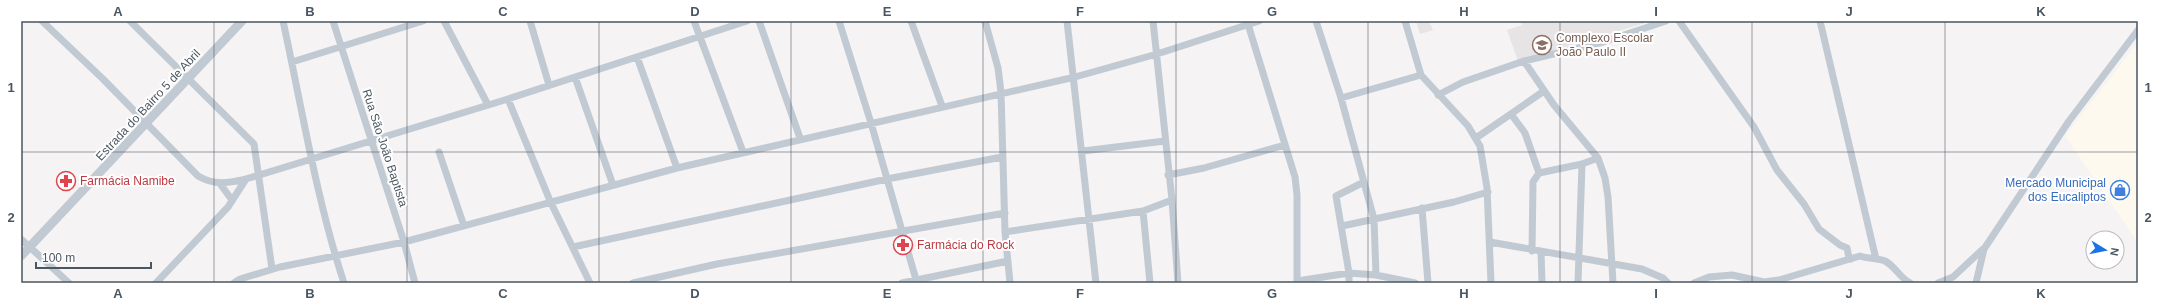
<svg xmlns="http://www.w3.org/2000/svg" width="2159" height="304" font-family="Arial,sans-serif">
  <rect width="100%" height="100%" fill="#f5f3f3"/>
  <path fill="#fdf9ef" d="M2138,42V243L2065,136Z"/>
  <path fill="#e6e4e5" d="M1416,21H1429L1433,30L1420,34Z
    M1521,21H1652L1518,61L1507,30L1522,25Z"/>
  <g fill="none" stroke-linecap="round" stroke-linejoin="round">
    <path stroke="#c1cad2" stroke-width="7" d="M42,21L103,79L198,176C215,186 228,183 246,179L508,99L747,21
      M130,21L254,144L272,269
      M283,21C302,108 316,198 344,283
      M333,21L404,242L415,283
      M444,21L487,103
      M530,21L549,85
      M694,21L743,152
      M759,21L800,138
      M839,21L871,123L917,283
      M911,21L942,106
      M985,21L998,68L1001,92L1005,232L1010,283
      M1067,21L1096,283
      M1153,21L1172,200L1178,283
      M1247,21L1295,177L1297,195V283
      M1316,21L1341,98L1374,219L1376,275
      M1405,21L1421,75L1468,126L1480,146L1487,188L1491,283
      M1679,21L1754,127L1777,170L1804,204L1819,229L1840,245L1847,248L1849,258L1851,259
      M1820,21L1876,259
      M637,57L677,168
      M1524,61L1554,105L1598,158L1605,178L1608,197L1613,283
      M292,62L423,21
      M575,77L613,185
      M1438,95L1463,82L1524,61L1603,42L1666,21
      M1341,98L1421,75
      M508,99L551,203L590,283
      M1511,114L1525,133L1539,173
      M1476,138L1544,91
      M1083,151L1165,141
      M439,152L464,226
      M1168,175L1204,168L1285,145
      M221,185L232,200
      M1422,208L1428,283
      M1143,211L1150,283
      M1342,226L1454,202L1488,192
      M1005,232L1143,211L1172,200
      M21,239L69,283
      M1490,242L1642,269L1663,278L1668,283
      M573,247L887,179L1002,157
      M1532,251L1533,182L1539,173L1582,164
      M1541,252L1542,283
      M1297,281L1349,273L1376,275L1415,283
      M156,283L228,207L246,179
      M234,283L240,279L280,267L404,242L677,168L1075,77L1157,54L1259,21
      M633,283L717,264L1005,213
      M902,283L1008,261
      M1349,283V273L1336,196L1364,182
      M1578,283L1582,164L1598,158
      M1694,283L1709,277L1732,275L1764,282L1779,280L1860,256C1868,259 1878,258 1885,261C1895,266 1900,278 1910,283
      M1938,283L1953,277L1983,249
      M1976,283L1984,249L2069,121L2138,30"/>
    <path stroke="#c1cad2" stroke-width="9" d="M21,256L242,21"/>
  </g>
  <path fill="none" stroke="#4a5661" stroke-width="1" stroke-opacity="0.55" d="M214,21V283M407,21V283M599,21V283M791,21V283M983,21V283M1176,21V283M1368,21V283M1560,21V283M1752,21V283M1945,21V283M21,152H2138"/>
  <defs>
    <g id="school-ring" transform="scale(1)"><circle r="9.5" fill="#fff" stroke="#8d6e63" stroke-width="1.5"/><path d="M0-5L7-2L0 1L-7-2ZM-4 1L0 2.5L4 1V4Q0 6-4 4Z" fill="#8d6e63"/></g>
    <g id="pharmacy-ring" transform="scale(1)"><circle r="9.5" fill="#fff" stroke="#e0444e" stroke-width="1.5"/><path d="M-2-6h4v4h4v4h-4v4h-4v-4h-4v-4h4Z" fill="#e0444e"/></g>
    <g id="shop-ring" transform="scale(1)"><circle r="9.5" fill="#fff" stroke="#3f7fe0" stroke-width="1.5"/><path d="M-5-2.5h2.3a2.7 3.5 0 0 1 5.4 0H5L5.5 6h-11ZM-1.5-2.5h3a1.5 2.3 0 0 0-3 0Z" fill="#3f7fe0"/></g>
  </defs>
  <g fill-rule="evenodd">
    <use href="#school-ring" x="1542" y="45"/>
    <use href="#pharmacy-ring" x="66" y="181"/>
    <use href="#shop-ring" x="2120" y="190"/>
    <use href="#pharmacy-ring" x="903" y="245"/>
  </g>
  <g text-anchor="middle" stroke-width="4" stroke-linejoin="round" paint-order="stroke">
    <g font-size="12" fill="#785e54" stroke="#fff" text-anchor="start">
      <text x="1556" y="42">Complexo Escolar<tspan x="1556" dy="14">João Paulo II</tspan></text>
    </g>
    <g font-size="12" fill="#4a5661" stroke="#fff">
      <text transform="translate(148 105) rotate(-47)" y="4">Estrada do Bairro 5 de Abril</text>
      <text transform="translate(385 148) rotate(72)" y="4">Rua São João Baptista</text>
    </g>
    <g font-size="12" fill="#be3a42" stroke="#fff" text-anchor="start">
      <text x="80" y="185">Farmácia Namibe</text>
      <text x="917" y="249">Farmácia do Rock</text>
    </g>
    <g font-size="12" fill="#366cbe" stroke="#fff" text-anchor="end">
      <text x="2106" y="187">Mercado Municipal<tspan x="2106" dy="14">dos Eucaliptos</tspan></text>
    </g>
  </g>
  <rect width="2159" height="304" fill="none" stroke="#ffffff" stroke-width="44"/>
  <g transform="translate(2105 250) rotate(100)"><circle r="19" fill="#ffffff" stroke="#b7bbc0"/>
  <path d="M0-3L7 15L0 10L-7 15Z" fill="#1a73e8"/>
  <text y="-6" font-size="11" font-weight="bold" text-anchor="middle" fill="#4a5661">N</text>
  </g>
  <path d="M36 262v6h115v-6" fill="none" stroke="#4a5661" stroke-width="2"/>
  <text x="42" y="262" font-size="12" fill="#4a5661" stroke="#ffffff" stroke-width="3" paint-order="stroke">100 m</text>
  <rect x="22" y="22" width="2115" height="260" fill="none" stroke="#4a5661" stroke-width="1.5"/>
  <g font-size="13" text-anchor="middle" font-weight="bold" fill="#4a5661">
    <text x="118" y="16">A</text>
    <text x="310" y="16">B</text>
    <text x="503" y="16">C</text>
    <text x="695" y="16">D</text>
    <text x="887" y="16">E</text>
    <text x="1080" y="16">F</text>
    <text x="1272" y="16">G</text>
    <text x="1464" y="16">H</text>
    <text x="1656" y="16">I</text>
    <text x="1849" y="16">J</text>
    <text x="2041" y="16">K</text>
    <text x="11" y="92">1</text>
    <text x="2148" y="92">1</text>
    <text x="11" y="222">2</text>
    <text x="2148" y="222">2</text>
    <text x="118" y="298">A</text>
    <text x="310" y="298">B</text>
    <text x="503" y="298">C</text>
    <text x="695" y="298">D</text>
    <text x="887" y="298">E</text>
    <text x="1080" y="298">F</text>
    <text x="1272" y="298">G</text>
    <text x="1464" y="298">H</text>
    <text x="1656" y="298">I</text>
    <text x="1849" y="298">J</text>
    <text x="2041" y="298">K</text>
  </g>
</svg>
